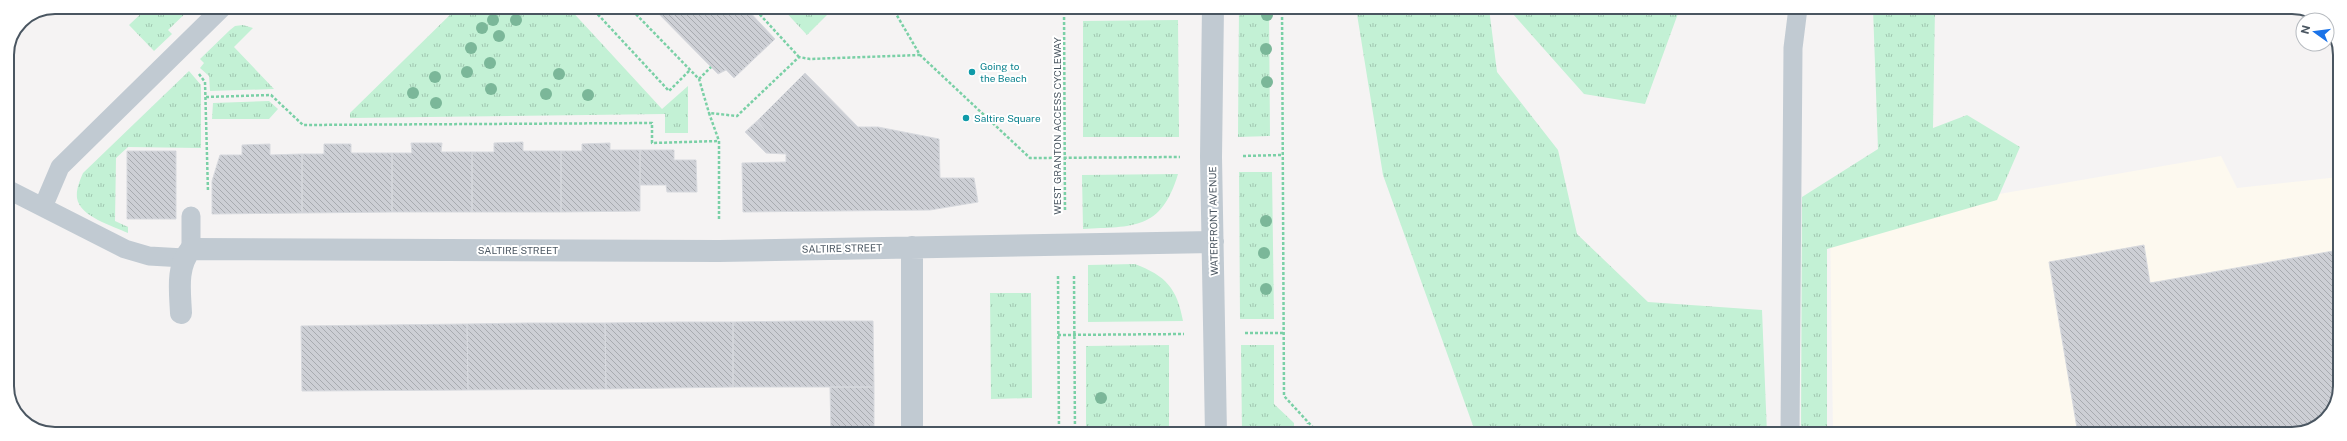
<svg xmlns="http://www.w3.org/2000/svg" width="2347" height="441" font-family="'Public Sans',sans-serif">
  <defs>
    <pattern id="grass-tufts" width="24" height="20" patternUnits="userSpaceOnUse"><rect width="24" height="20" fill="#c3f1d5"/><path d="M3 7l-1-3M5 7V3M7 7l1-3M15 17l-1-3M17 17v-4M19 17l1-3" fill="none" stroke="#a0c6b0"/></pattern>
    <pattern id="building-back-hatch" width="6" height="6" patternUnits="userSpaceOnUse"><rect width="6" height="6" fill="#cdcfd5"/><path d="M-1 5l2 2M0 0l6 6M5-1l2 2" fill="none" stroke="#a8abb0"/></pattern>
  </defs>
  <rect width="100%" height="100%" fill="#f5f3f3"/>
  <path fill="#fdf9ef" d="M2221,156L2237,188L2339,177V395L2323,422L2292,434H1833L1830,223Z"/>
  <path fill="url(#grass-tufts)" d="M148,7H192L168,30L172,34L154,51L129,25Z
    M458,7H568L662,109L688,86V133H665V114L350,118V113Z
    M781,7H835L807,35Z
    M1239,7H1269L1270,136L1238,137Z
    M1356,8H1489L1497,72L1558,150L1577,234L1648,302L1762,310L1767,434H1476L1383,175Z
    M1514,8H1680L1645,104L1584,94L1513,14Z
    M1873,8H1935L1933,128L1967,115L2020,147L1997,200L1827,249V434H1801L1802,197L1878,149Z
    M1178,20L1179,137H1083V21Z
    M243,25L253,28L234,47L274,89L210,91L209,76L200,68L204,63L200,59L230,30L235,26Z
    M189,71L201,85V148L128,147L116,158L115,221L128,227V233C113,226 80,217 77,198C76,189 80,180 83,173Z
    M269,101L278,109L269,119H212L213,103Z
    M1239,172H1272L1274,319H1240Z
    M1178,174C1161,231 1133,226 1083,229L1082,175Z
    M1135,264C1166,276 1177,288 1183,321L1088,322V265Z
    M990,293H1031L1032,398L991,399Z
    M1169,345V434H1086V346Z
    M1241,345H1274V404L1294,423V434H1242Z
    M7,387L31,425L21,420L7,392Z"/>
  <path fill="url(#building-back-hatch)" stroke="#d7d9de" d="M652,7H665L726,70L718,74Z
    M665,7H745L775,39L734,78Z
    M805,73L858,127H878L939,139L940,178H974L978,202L930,210L743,212L742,163L786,162V154L757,121Z
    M757,121L786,154L766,153L745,132Z
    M523,142V151H561V212H472V152H494V143Z
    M411,143H442L441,152H472V212H392V153H412Z
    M610,143V150H640V211L561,212V151H582V144Z
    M270,144V155L302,154V213L212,214V181L220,155H242V145Z
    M324,144H351V153H392V212L302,213V154H324Z
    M640,150H674V160H696L697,192H667L666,185H640Z
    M127,151H176V219H127Z
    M2144,245L2150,283L2339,250V395L2323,422L2292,434H2078L2049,262Z
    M799,321H873L874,387H733V322Z
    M681,322H733V387L606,389L605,323Z
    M527,323H605L606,389L468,390L467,324Z
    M467,324L468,390L302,391L301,326Z
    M830,387H874V433H831Z"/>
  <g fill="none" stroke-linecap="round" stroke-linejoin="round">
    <path stroke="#7ad0a6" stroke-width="2.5" stroke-dasharray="3 2" stroke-linecap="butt" d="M591,7L669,91L690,70
      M629,7L699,79L709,113
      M753,7L799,57
      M892,7L920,55L1030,158L1180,157
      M1064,7L1065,212
      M1282,7L1284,396L1319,434
      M199,74L205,82L208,192
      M699,79L711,67
      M206,97L271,95L303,125L652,123V143L719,141
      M1243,156L1282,155
      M719,219V141L709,113L737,116L799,57L810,59L920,55
      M1058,276L1059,434
      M1074,276L1075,434
      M1245,333H1285
      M1058,335L1184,334
      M1307,434L1308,423"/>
    <path stroke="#c1cad2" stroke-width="19" d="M7,189L125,249L149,256L184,258
      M43,207L60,167L223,7
      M191,216V249
      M1790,434L1793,48L1798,8"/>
    <path stroke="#c1cad2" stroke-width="22" d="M1213,7L1211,157L1216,434
      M912,247V433
      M181,313C180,291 176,267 191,249L719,251L1213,242"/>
  </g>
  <g fill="#7bb799">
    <circle cx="1267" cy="15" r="6"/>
    <circle cx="493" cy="20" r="6"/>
    <circle cx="516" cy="20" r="6"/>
    <circle cx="482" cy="28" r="6"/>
    <circle cx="499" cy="36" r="6"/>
    <circle cx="471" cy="48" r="6"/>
    <circle cx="1266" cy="49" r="6"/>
    <circle cx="490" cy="63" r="6"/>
    <circle cx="467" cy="72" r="6"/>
    <circle cx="559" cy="74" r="6"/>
    <circle cx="435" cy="77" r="6"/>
    <circle cx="1267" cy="82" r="6"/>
    <circle cx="491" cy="89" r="6"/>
    <circle cx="413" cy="93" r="6"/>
    <circle cx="546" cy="94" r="6"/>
    <circle cx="588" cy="95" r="6"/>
    <circle cx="436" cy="103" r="6"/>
    <circle cx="1266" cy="221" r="6"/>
    <circle cx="1264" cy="253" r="6"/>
    <circle cx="1266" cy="289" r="6"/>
    <circle cx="1101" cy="398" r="6"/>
  </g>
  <g fill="#0f9aa8" stroke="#fff" stroke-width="1.5">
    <circle cx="972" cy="72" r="4"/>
    <circle cx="966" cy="118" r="4"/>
  </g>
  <g text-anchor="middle" stroke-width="4" stroke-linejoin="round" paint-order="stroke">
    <g font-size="10" fill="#0d838f" stroke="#fff" text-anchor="start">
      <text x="980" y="70">Going to<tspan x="980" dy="12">the Beach</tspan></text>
      <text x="974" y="122">Saltire Square</text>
    </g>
    <g font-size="10" fill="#4a5661" stroke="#fff">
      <text transform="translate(1057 126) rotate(-90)" y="4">WEST GRANTON ACCESS CYCLEWAY</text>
      <text transform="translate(1213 221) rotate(-91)" y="4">WATERFRONT AVENUE</text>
      <text transform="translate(842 248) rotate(-1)" y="4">SALTIRE STREET</text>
      <text x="518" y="254">SALTIRE STREET</text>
    </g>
  </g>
  <path d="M0 0H2347V441H0ZM55 14H2292A41 41 0 0 1 2333 55V386A41 41 0 0 1 2292 427H55A41 41 0 0 1 14 386V55A41 41 0 0 1 55 14Z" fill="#fff" fill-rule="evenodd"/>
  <path fill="none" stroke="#4a5661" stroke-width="2" d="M55 14H2292A41 41 0 0 1 2333 55V386A41 41 0 0 1 2292 427H55A41 41 0 0 1 14 386V55A41 41 0 0 1 55 14Z"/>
  <g transform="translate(2315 32) rotate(284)"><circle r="19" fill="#ffffff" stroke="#b7bbc0"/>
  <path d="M0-3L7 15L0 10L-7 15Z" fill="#1a73e8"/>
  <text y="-6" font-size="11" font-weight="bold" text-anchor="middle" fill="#4a5661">N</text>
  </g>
</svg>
